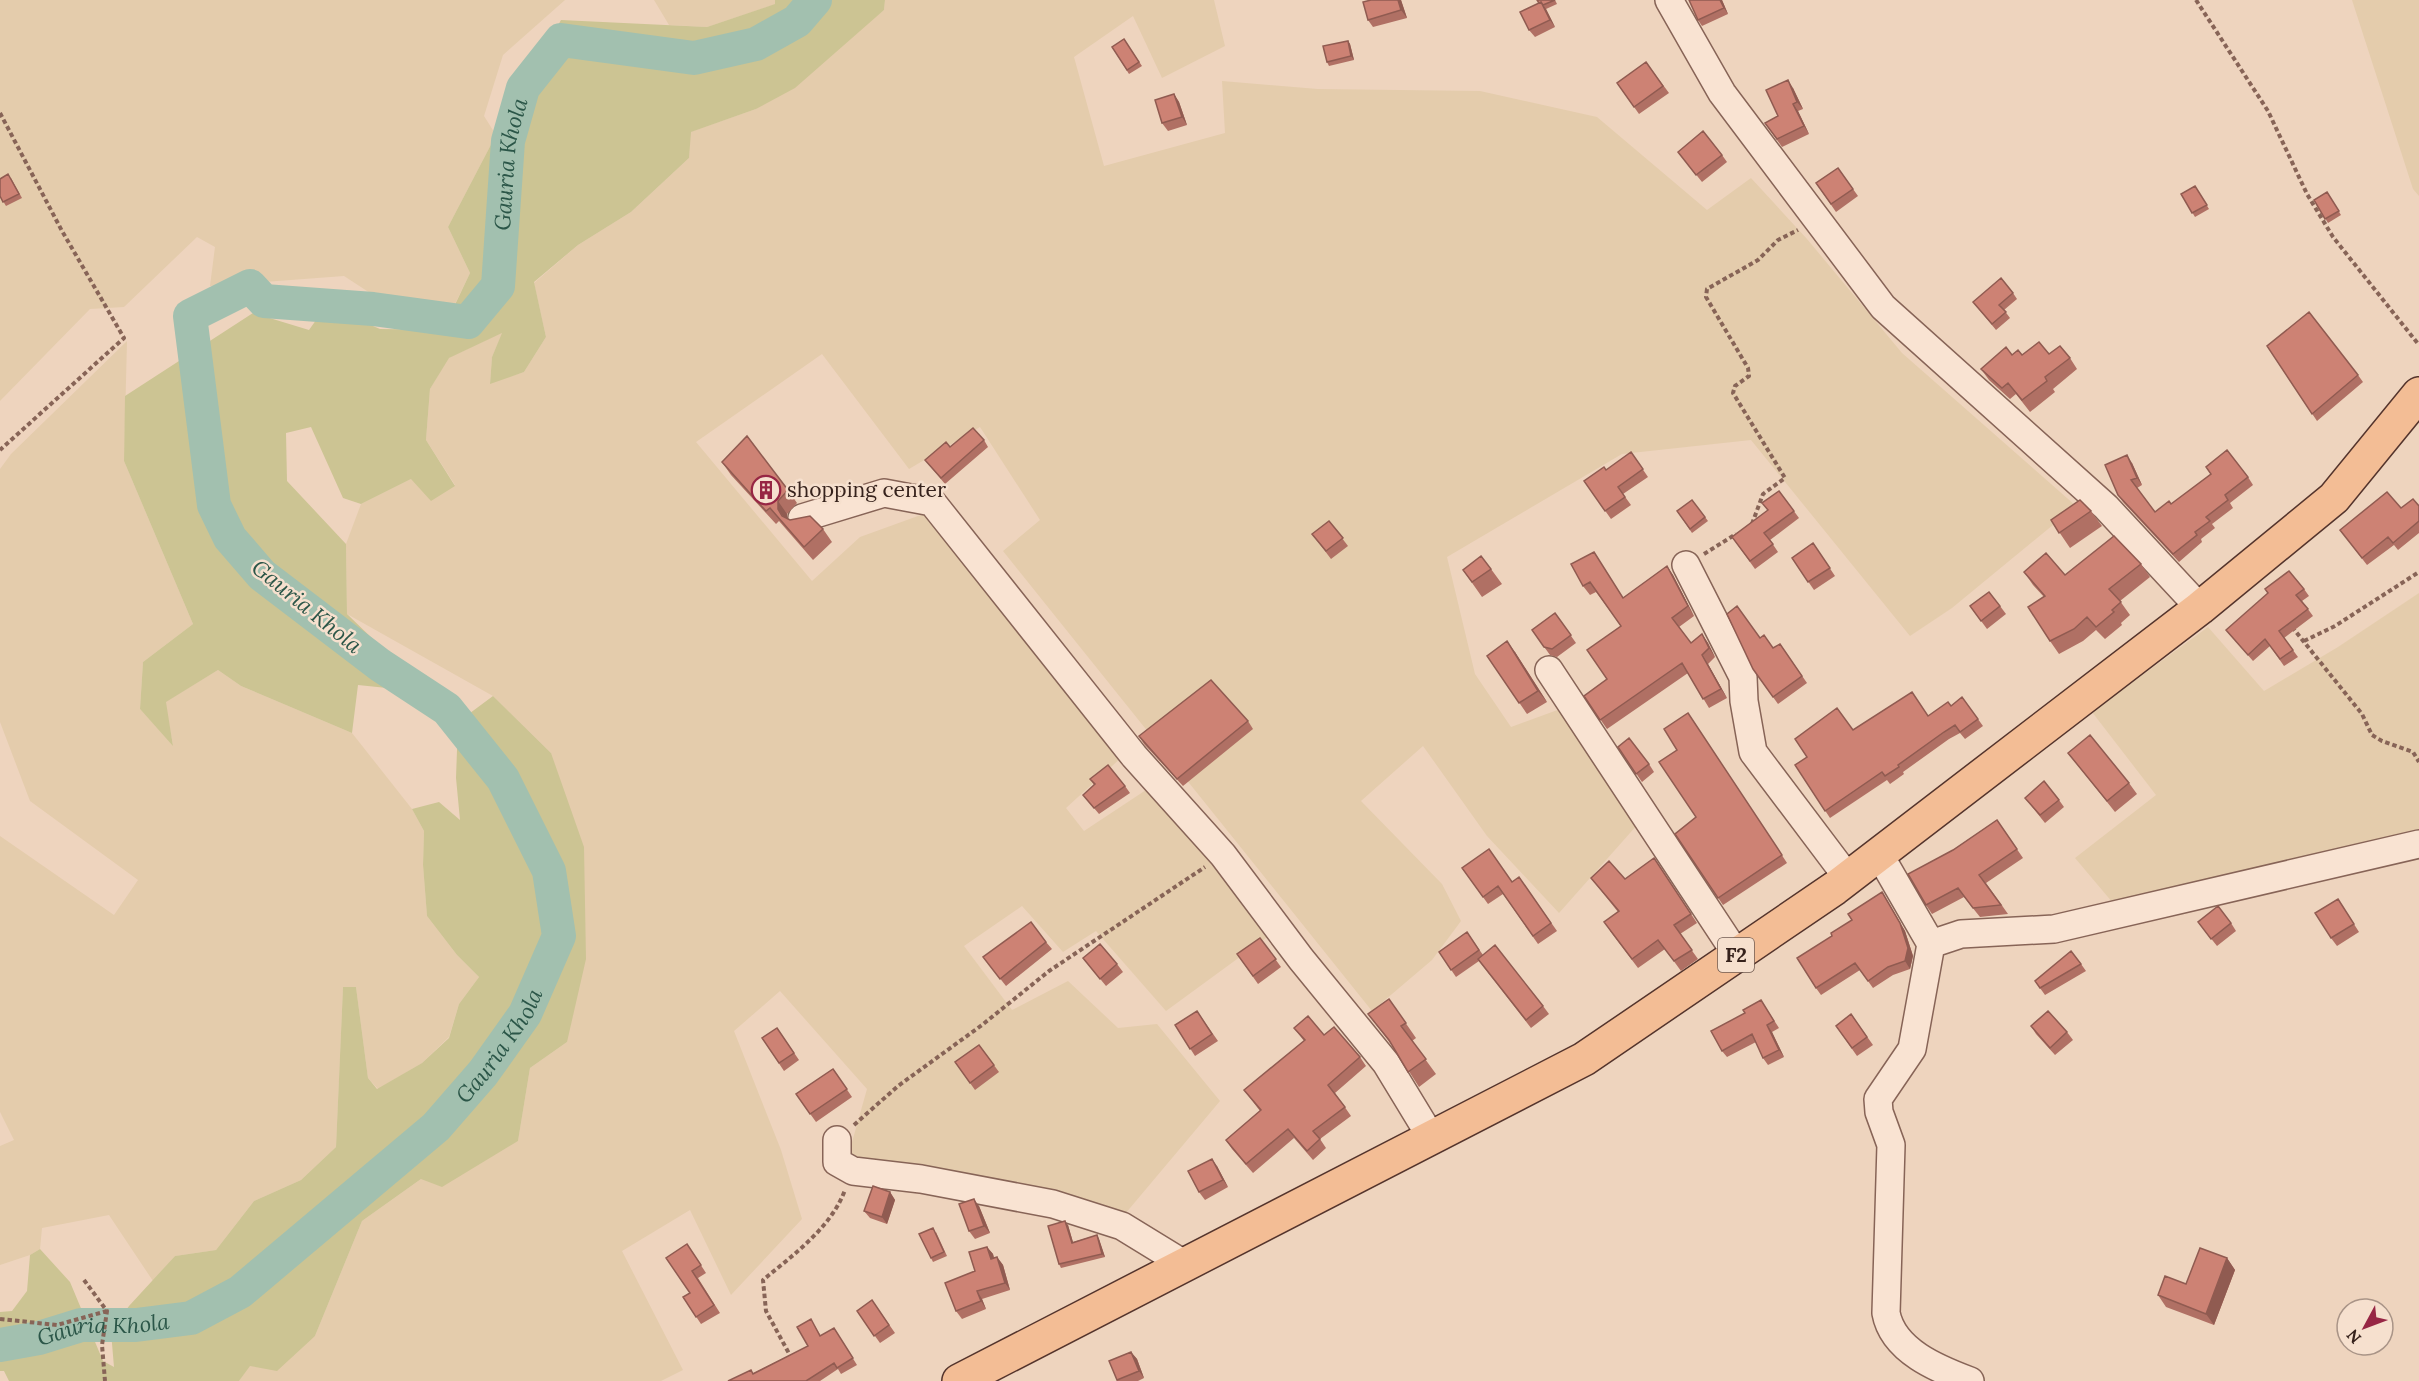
<svg xmlns="http://www.w3.org/2000/svg" width="2419" height="1381" font-family="Lora,serif">
  <rect width="100%" height="100%" fill="#eed4be"/>
  <path fill="#e4ccac" d="M0,0H565L503,55L484,116L496,135L448,227L470,273L453,308L387,304L344,276L210,286L215,247L197,237L124,307L90,309L0,401Z
    M654,0H775L776,4L707,27L669,25Z
    M885,0H1214L1225,46L1162,78L1133,16L1074,57L1104,166L1225,133L1222,81L1318,89L1480,91L1597,117L1707,210L1751,178L1807,239L1902,353L2076,506L1952,608L1910,636L1751,440L1622,454L1447,557L1475,674L1511,727L1563,708L1638,824L1559,913L1487,836L1423,746L1361,801L1442,884L1461,921L1432,960L1372,1011L1003,551L1040,520L980,427L909,469L822,354L696,442L812,581L860,537L929,512L1123,756L1066,808L1084,831L1149,788L1274,932L1166,1011L1096,931L1063,952L1022,906L964,946L1012,1010L1068,981L1118,1028L1157,1024L1220,1101L1125,1214L847,1160L867,1089L780,991L734,1031L781,1150L802,1219L731,1295L690,1210L622,1251L683,1370L661,1381H239L249,1366L315,1336L362,1221L421,1179L518,1141L530,1068L567,1042L551,753L493,696L347,614L346,544L361,504L411,479L455,485L426,440L430,389L448,358L503,332L492,357L490,383L524,372L546,337L534,283L578,245L631,212L689,158L690,132L756,109L884,10Z
    M2352,0H2419V196L2413,189Z
    M127,341L124,461L193,624L143,662L140,709L173,745L165,702L218,670L241,686L352,733L412,809L424,831L423,865L427,916L457,955L479,977L459,1004L449,1037L422,1063L378,1089L368,1078L356,987H343L336,1147L301,1180L254,1201L216,1250L175,1256L153,1281L109,1215L42,1228L40,1249L30,1255L0,1265V1146L14,1140L0,1112V836L114,915L138,880L30,801L0,722V469L11,454Z
    M2419,593V829L2113,903L2075,858L2156,795L2092,712L2208,627L2264,691L2338,647Z"/>
  <path fill="#ccc493" d="M775,0H885L884,10L795,88L756,109L691,132L689,158L631,212L578,245L534,282L546,337L524,372L490,384L492,357L502,333L449,358L430,389L426,440L455,486L431,501L411,479L361,504L343,498L311,427L286,433L287,481L346,544L347,614L409,674L387,688L358,685L352,733L241,686L218,670L166,702L173,746L140,709L143,662L193,624L124,461L125,396L253,313L309,330L326,306L380,329L443,330L470,273L448,227L496,135L561,20L707,27L775,4Z
    M493,696L551,753L584,847L586,959L567,1042L530,1068L518,1141L442,1187L421,1179L362,1221L315,1336L277,1371L250,1366L239,1381H9L4,1371H0V1312L12,1311L27,1291L30,1255L40,1249L70,1282L103,1361L114,1367L111,1332L129,1306L175,1256L216,1250L254,1201L301,1180L336,1147L343,987H356L368,1078L377,1089L422,1063L449,1038L459,1004L479,977L457,955L427,916L423,865L424,831L412,809L439,802L460,820L456,778L458,722Z"/>
  <g fill="none" stroke-linecap="round" stroke-linejoin="round">
    <path stroke="#a2c0af" stroke-width="34" id="s1" d="M0,1345L39,1338L81,1325H136L191,1318L240,1292L436,1127L483,1073L525,1014L559,936L549,871L503,779L447,709L380,665L262,575L230,538L214,505L190,316L250,286L264,301L373,309L468,322L498,286L508,141L523,88L561,40L694,58L756,44L797,21L815,0"/>
    <g stroke="#876457" stroke-width="30">
      <path id="minor" d="M1669,0L1722,93L1883,307L2106,507L2200,608
        M802,518L884,493L932,502L1134,756L1223,855L1301,959L1386,1063L1431,1137
        M1686,565L1743,677L1744,701L1753,752L1848,878
        M1549,670L1737,955
        M1879,854L1931,944L1912,1049L1878,1099L1879,1112L1891,1145L1886,1313C1893,1351 1938,1369 1970,1381
        M1931,944L1961,934L2054,929L2419,844
        M837,1140V1162L853,1171L921,1179L1053,1204L1122,1226L1184,1264"/>
    </g>
    <g stroke="#54342c" stroke-width="36">
      <path id="major" d="M959,1381L1584,1059L1835,888L2200,608L2334,498L2419,394"/>
    </g>
    <path stroke="#876457" stroke-width="4" stroke-dasharray="4.5 3" stroke-linecap="butt" d="M2196,0L2268,111L2307,194L2333,237L2419,345
      M0,113L62,231L124,338L0,450
      M1752,524L1763,494L1785,478L1733,393L1735,386L1749,376L1748,368L1706,297L1707,289L1758,260L1778,240L1798,230
      M1704,554L1736,534
      M2292,627L2362,714L2372,735L2382,741L2413,752L2419,762
      M2304,641L2335,626L2419,572
      M854,1125L898,1086L982,1025L1049,971L1205,867
      M84,1280L107,1311L102,1345L105,1381
      M0,1319L57,1325L107,1311
      M792,1359L766,1311L763,1280C793,1255 831,1228 845,1190"/>
    <use href="#minor" stroke="#f9e3d2" stroke-width="27"/>
    <use href="#major" stroke="#f3bd95" stroke-width="33"/>
  </g>
  <path fill="#b07064" d="M1371,0H1401L1407,18L1373,27L1368,20Z
    M1537,0H1555L1557,4L1546,9L1555,27L1535,37L1529,30L1539,3Z
    M1722,0L1728,14L1702,26L1698,20Z
    M1124,39L1142,66L1129,74L1112,47Z
    M1348,41L1350,44L1354,60L1329,66L1327,62Z
    M1646,62L1669,93L1639,114L1617,83Z
    M1793,88L1803,109L1798,111L1809,134L1782,147L1765,123L1778,116Z
    M1174,94L1179,102L1187,125L1168,131L1162,123Z
    M1678,152L1722,155L1727,162L1702,182Z
    M1838,168L1858,196L1836,212L1816,183Z
    M11,178L22,198L6,206L0,196Z
    M2195,186L2209,209L2195,217L2181,194Z
    M2327,192L2341,215L2328,223L2314,200Z
    M2013,293L2017,299L2004,310L2010,318L1996,330L1973,302Z
    M2267,346L2358,375L2363,382L2317,421Z
    M2049,354L2070,358L2077,369L2053,389L2055,392L2030,412L2016,394L2010,399L1989,380L1981,369L2012,355Z
    M984,440L988,447L945,484L925,460L950,447Z
    M1631,452L1648,477L1623,494L1631,505L1611,519L1584,481L1606,470Z
    M722,462L788,490L797,503L787,514V519L790,520L823,529L832,542L813,560L779,521L776,524L731,475Z
    M2132,463L2142,485L2137,488L2155,512L2171,504L2211,474L2206,467L2248,477L2253,485L2230,503L2233,508L2212,524L2215,528L2201,539L2202,542L2179,562L2123,502L2118,495Z
    M1779,491L1799,518L1770,540L1778,552L1755,569L1732,537L1768,510Z
    M2419,506V533L2398,550L2394,545L2367,565L2340,530L2401,508Z
    M1677,511L1705,517L1708,521L1692,533Z
    M2091,511L2102,526L2070,548L2051,520Z
    M1329,521L1348,546L1331,559L1312,534Z
    M1813,543L1835,576L1814,590L1792,558Z
    M1594,552L1623,598L1667,566L1673,575L1694,616L1679,627L1691,643L1702,634L1708,643L1715,657L1708,664L1727,698L1709,708L1688,673L1607,729L1584,696L1607,679L1621,626L1596,592L1590,595L1583,586Z
    M2141,564L2150,577L2120,601L2130,615L2121,623L2122,625L2105,639L2096,630L2083,641L2059,654L2050,641L2044,597L2033,585L2024,572L2065,575Z
    M1491,569L1502,584L1482,597L1463,570Z
    M2304,589L2309,596L2302,601L2313,616L2284,638L2298,657L2284,666L2270,646L2253,661L2226,630Z
    M1970,606H2000L2006,614L1987,629Z
    M1555,613L1576,643L1557,657L1550,655L1532,630Z
    M1760,638L1773,648L1780,644L1807,683L1778,704L1753,669Z
    M1515,652L1547,702L1527,714L1487,656Z
    M1962,697L1983,726L1965,739L1960,733L1949,739L1903,772L1904,774L1890,784L1887,780L1830,818L1795,765L1853,730L1928,716L1951,706Z
    M1688,713L1787,863L1723,905L1675,834L1696,817L1677,750Z
    M1248,721L1253,729L1183,786L1144,744L1139,736Z
    M1618,747L1649,764L1654,772L1642,782Z
    M2068,753L2129,783L2137,794L2115,812Z
    M1090,779L1125,786L1130,793L1099,814L1083,795L1094,785Z
    M2025,798L2059,800L2064,807L2045,823Z
    M1997,820L2023,858L1986,883L2008,914L1980,917L1964,897L1932,914L1926,905L1953,850Z
    M1654,858L1697,923L1680,934L1698,959L1681,971L1665,949L1638,968L1610,931L1618,912L1591,878L1625,879Z
    M1462,868L1512,882L1519,877L1557,931L1538,944L1503,894L1488,904Z
    M2338,899L2359,932L2337,946L2331,938Z
    M1887,900L1905,931L1913,956L1910,969L1893,975L1873,988L1860,970L1821,995L1816,988L1832,936Z
    M2198,922L2231,923L2236,931L2217,946Z
    M1467,932L1483,955L1543,1006L1549,1014L1531,1028L1479,961L1456,977L1439,952Z
    M1260,938L1281,967L1258,984L1237,954Z
    M1046,942L1052,949L1006,986L983,957Z
    M1083,958L1117,964L1123,972L1106,986Z
    M2081,964L2086,971L2045,995L2035,981Z
    M1389,999L1416,1038L1412,1041L1436,1074L1419,1087L1394,1048L1368,1014Z
    M1761,1000L1779,1028L1772,1032L1784,1057L1768,1065L1763,1058L1756,1042L1727,1057L1722,1051L1745,1013Z
    M1197,1011L1218,1041L1195,1056L1175,1025Z
    M1851,1014L1873,1045L1857,1056L1836,1026Z
    M2031,1026L2067,1032L2073,1040L2055,1055L2036,1034Z
    M777,1028L799,1060L784,1071L762,1038Z
    M1294,1028L1324,1035L1360,1057L1366,1066L1335,1093L1351,1116L1320,1139L1326,1148L1313,1160L1294,1138L1253,1173L1232,1149L1226,1140L1260,1111L1244,1090L1304,1041Z
    M979,1045L999,1072L975,1090L955,1062Z
    M833,1069L852,1097L816,1122L796,1094Z
    M1217,1166L1228,1187L1205,1200L1199,1192Z
    M890,1192L895,1200L887,1224L870,1218L864,1211Z
    M979,1206L990,1233L975,1239L969,1231Z
    M1068,1225L1073,1242L1097,1235L1099,1239L1105,1257L1061,1268L1059,1264Z
    M936,1232L947,1256L933,1262L931,1258Z
    M687,1244L706,1273L698,1278L720,1313L701,1324L683,1297L690,1293Z
    M987,1247L993,1254L994,1258L997,1257L1003,1265L1010,1290L982,1299L986,1309L962,1319L956,1311Z
    M2227,1258L2235,1270L2214,1325L2166,1307L2158,1295L2186,1284Z
    M872,1300L895,1333L880,1343L857,1311Z
    M815,1326L821,1336L834,1328L857,1365L841,1374L838,1369L820,1381H728L753,1373L808,1346Z
    M1131,1352L1137,1359L1144,1378L1138,1381H1117V1380Z"/>
  <path fill="#905b51" d="M1398,0H1401L1407,18L1401,10Z
    M1720,0H1722L1728,14L1724,8Z
    M1541,2L1546,9L1555,27L1550,20Z
    M1348,41L1350,44L1354,60L1351,56Z
    M1788,80L1793,88L1803,109L1797,102Z
    M1174,94L1179,102L1187,125L1182,117Z
    M1793,104L1798,111L1809,134L1804,126Z
    M2127,455L2132,463L2142,485L2137,478Z
    M778,501L787,514V522L778,509Z
    M1667,566L1673,575L1694,616L1688,606Z
    M1702,634L1708,643L1715,657L1709,648Z
    M1507,641L1515,652L1547,702L1538,691Z
    M1702,655L1708,664L1727,698L1721,689Z
    M1882,892L1905,931L1913,956L1910,969L1905,961Z
    M1767,1025L1772,1032L1784,1057L1779,1050Z
    M1212,1159L1217,1166L1228,1187L1223,1180Z
    M890,1192L895,1200L887,1224L882,1217Z
    M974,1199L979,1206L990,1233L984,1226Z
    M1065,1221L1068,1225L1074,1246L1072,1243Z
    M1097,1235L1099,1239L1105,1257L1102,1254Z
    M987,1247L993,1254L996,1267L991,1259Z
    M997,1257L1003,1265L1010,1290L1005,1283Z
    M2227,1258L2235,1270L2214,1325L2206,1314Z
    M977,1291L982,1299L986,1309L981,1301Z
    M1131,1352L1137,1359L1144,1378L1139,1371Z"/>
  <path fill="#cd8274" stroke="#905b51" stroke-width="1.5" d="M1371,0H1398L1401,10L1368,20L1363,2Z
    M1537,0H1555L1543,5L1541,2L1539,3Z
    M1689,0H1720L1724,8L1698,20Z
    M1541,2L1550,20L1529,30L1520,12Z
    M1124,39L1139,62L1127,70L1112,47Z
    M1348,41L1351,56L1327,62L1323,46Z
    M1646,62L1663,86L1634,107L1617,83Z
    M1788,80L1797,102L1793,104L1804,126L1777,139L1765,123L1778,116L1766,90Z
    M1174,94L1182,117L1162,123L1155,100Z
    M1703,131L1722,155L1696,175L1678,152Z
    M1838,168L1853,189L1831,204L1816,183Z
    M8,174L19,194L3,202L0,196V179Z
    M2195,186L2207,205L2192,213L2181,194Z
    M2327,192L2339,211L2325,219L2314,200Z
    M2001,278L2013,293L1999,305L2006,312L1992,324L1973,302Z
    M2309,312L2358,375L2312,414L2267,346Z
    M2039,342L2049,354L2060,346L2070,358L2045,377L2047,381L2022,400L2008,383L2002,388L1981,369L2006,347L2012,355L2018,350L2022,355Z
    M973,428L984,440L941,478L925,460L946,442L950,447Z
    M747,436L788,490L778,501V509L782,516L790,520L810,516L823,529L804,547L770,508L766,511L722,462Z
    M2227,450L2248,477L2225,495L2228,500L2206,517L2210,521L2195,532L2197,535L2173,554L2118,495L2105,465L2127,455L2137,478L2131,480L2155,512L2169,501L2171,504L2211,474L2206,467Z
    M1631,452L1643,469L1618,487L1625,497L1605,511L1584,481L1604,467L1606,470Z
    M1779,491L1794,511L1764,533L1773,544L1750,561L1732,537L1768,510L1762,503Z
    M2387,492L2401,508L2413,499L2419,506V521L2393,543L2388,537L2362,558L2340,530Z
    M1692,500L1705,517L1690,529L1677,511Z
    M2080,500L2091,511L2059,533L2051,520Z
    M1329,521L1343,538L1326,551L1312,534Z
    M2114,536L2141,564L2109,589L2121,602L2112,610L2114,612L2096,627L2087,617L2074,629L2050,641L2028,607L2045,596L2024,572L2046,553L2065,575Z
    M1813,543L1830,568L1808,582L1792,558Z
    M1594,552L1623,598L1667,566L1688,606L1672,618L1691,643L1702,634L1709,648L1702,655L1721,689L1703,699L1682,663L1600,720L1584,696L1607,679L1587,650L1621,626L1590,582L1583,586L1571,564Z
    M1481,556L1491,569L1472,582L1463,570Z
    M2289,571L2304,589L2296,595L2308,609L2279,631L2293,650L2280,659L2265,639L2248,655L2226,630L2268,593L2265,589Z
    M1989,592L2000,606L1981,621L1970,606Z
    M1737,606L1760,638L1764,635L1773,648L1780,644L1802,676L1773,697L1753,669L1727,614Z
    M1555,613L1571,635L1552,649L1544,647L1532,630Z
    M1507,641L1538,691L1519,703L1487,656Z
    M1211,680L1248,721L1177,779L1139,736Z
    M1912,692L1928,716L1948,702L1951,706L1962,697L1978,719L1960,732L1955,725L1944,732L1898,765L1899,767L1885,776L1882,772L1825,811L1795,765L1807,757L1795,739L1837,708L1853,730Z
    M1688,713L1782,855L1718,898L1675,834L1696,817L1659,762L1677,750L1664,729Z
    M2090,735L2129,783L2107,801L2068,753Z
    M1629,738L1649,764L1636,774L1618,747Z
    M1108,765L1125,786L1094,808L1083,795L1095,784L1090,779Z
    M2044,781L2059,800L2040,815L2025,798Z
    M1997,820L2017,849L1979,875L2001,905L1973,908L1958,888L1926,905L1908,874L1953,850Z
    M1489,849L1512,882L1519,877L1551,923L1533,936L1498,886L1483,897L1462,868Z
    M1654,858L1691,914L1674,925L1692,950L1674,961L1658,940L1632,959L1604,922L1619,911L1591,878L1609,861L1625,879Z
    M1882,892L1900,923L1908,948L1905,961L1888,967L1868,981L1855,963L1816,988L1797,958L1832,936L1831,933L1852,920L1848,914Z
    M2338,899L2354,924L2331,938L2315,913Z
    M2218,906L2231,923L2211,939L2198,922Z
    M1031,922L1046,942L1000,979L983,957Z
    M1467,932L1479,950L1451,970L1439,952Z
    M1260,938L1276,959L1253,976L1237,954Z
    M1100,944L1117,964L1100,979L1083,958Z
    M1495,945L1543,1006L1526,1020L1478,959Z
    M2071,951L2081,964L2040,988L2035,981Z
    M1389,999L1406,1023L1401,1026L1426,1059L1408,1072L1389,1040L1368,1014Z
    M1761,1000L1774,1021L1767,1025L1779,1050L1763,1058L1752,1034L1722,1051L1711,1031L1745,1013L1743,1010Z
    M1197,1011L1212,1034L1190,1049L1175,1025Z
    M2048,1011L2067,1032L2050,1048L2031,1026Z
    M1851,1014L1867,1037L1852,1048L1836,1026Z
    M1308,1016L1324,1035L1334,1027L1360,1057L1328,1085L1345,1107L1313,1131L1320,1139L1307,1151L1288,1129L1246,1164L1226,1140L1261,1110L1244,1090L1305,1040L1294,1028Z
    M777,1028L794,1053L779,1063L762,1038Z
    M979,1045L994,1065L970,1083L955,1062Z
    M833,1069L847,1089L810,1114L796,1094Z
    M1212,1159L1223,1180L1199,1192L1188,1171Z
    M873,1186L890,1192L882,1217L864,1211Z
    M974,1199L984,1226L969,1231L959,1204Z
    M1065,1221L1072,1243L1097,1235L1102,1254L1059,1264L1048,1226Z
    M933,1228L944,1252L931,1258L919,1234Z
    M687,1244L701,1265L692,1271L714,1305L696,1317L683,1297L690,1293L666,1258Z
    M987,1247L991,1259L997,1257L1005,1283L977,1291L981,1301L956,1311L945,1283L975,1271L969,1252Z
    M2200,1248L2227,1258L2206,1314L2158,1295L2165,1276L2186,1284Z
    M872,1300L889,1325L874,1336L857,1311Z
    M811,1319L820,1336L834,1328L853,1358L837,1368L834,1363L806,1381H728L751,1370L753,1374L808,1346L797,1327Z
    M1131,1352L1139,1371L1117,1380L1109,1361Z"/>
  <defs>
    <g id="building-ring" transform="scale(1.5)"><circle r="9.5" fill="#f6e0ce" stroke="#972644" stroke-width="1.5"/><path d="M-4-6H4V6H1V3H-1V6H-4ZM-2.5-4.3h1.7v1.8h-1.7ZM.8-4.3h1.7v1.8H.8ZM-2.5-1h1.7V.8h-1.7ZM.8-1h1.7V.8H.8Z" fill="#972644"/></g>
  </defs>
  <g fill-rule="evenodd">
    <use href="#building-ring" x="766" y="490"/>
  </g>
  <g text-anchor="middle" stroke-width="5" stroke-linejoin="round" paint-order="stroke">
    <rect fill="#f6e0ce" stroke="#705b51" stroke-width="1.5" x="1718" y="938" width="36" height="34" rx="4.5"/>
    <g font-size="20" font-weight="bold" fill="#36221c">
      <text x="1736" y="962">F2</text>
    </g>
    <g font-size="21" fill="#36221c" stroke="#f6e0ce" text-anchor="start">
      <text x="787" y="497">shopping center</text>
    </g>
    <g font-size="22" font-style="italic" fill="#2b5648" stroke="#f6e0ce">
      <text dy="8" stroke="none"><textPath href="#s1" startOffset="1960">Gauria Khola</textPath></text>
      <text transform="translate(307 606) rotate(39)" y="8">Gauria Khola</text>
      <text dy="8" stroke="none"><textPath href="#s1" startOffset="609">Gauria Khola</textPath></text>
      <text dy="8" stroke="none"><textPath href="#s1" startOffset="105">Gauria Khola</textPath></text>
    </g>
  </g>
  <g transform="translate(2365 1327) rotate(229)"><circle r="28" fill="#f6e0ce" stroke="#a99487" stroke-width="1.5"/>
  <path d="M0-4.5L10 22L0 15L-10 22Z" fill="#972644"/>
  <text y="-9" font-size="16" font-weight="bold" text-anchor="middle" fill="#36221c">N</text>
  </g>
</svg>
